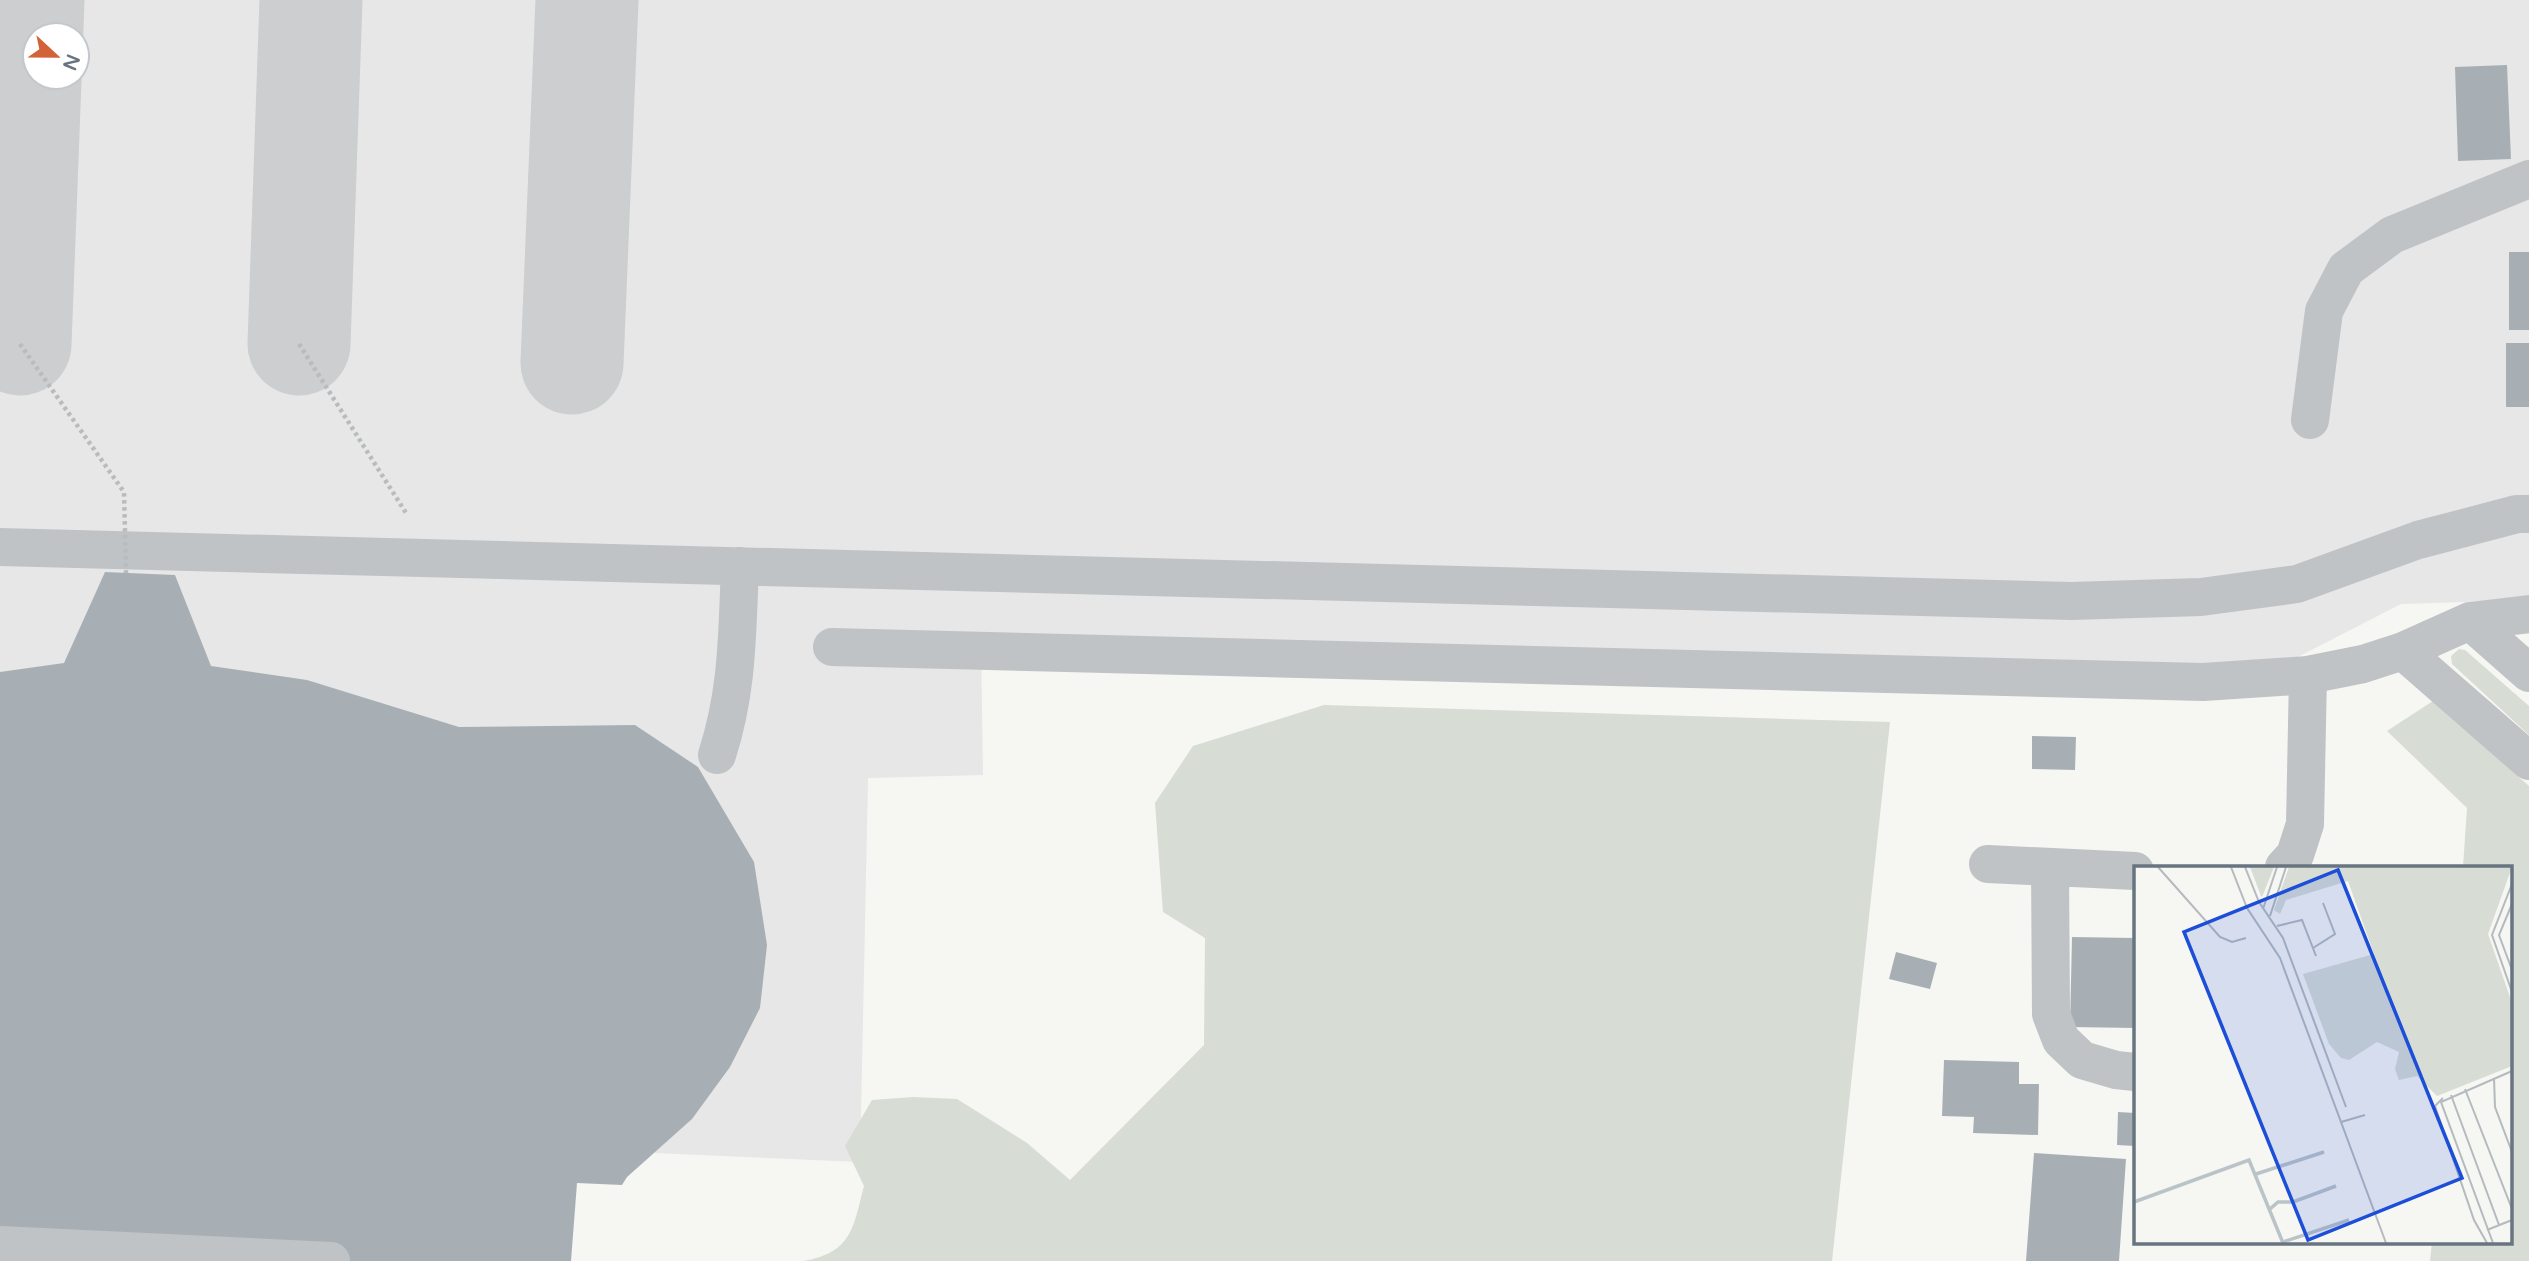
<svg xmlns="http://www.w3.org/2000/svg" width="2529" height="1261" font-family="'Varela Round',sans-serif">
  <rect width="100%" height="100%" fill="#f6f6f3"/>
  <path fill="#e6e7e6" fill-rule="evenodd" d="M0,0H2529V600L2401,604L2278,667L981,643L983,775L868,778L860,1162L654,1153L627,1177L0,1076ZM35,35H77V77H35Z"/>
  <path fill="#d7dcd4" d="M2459,649L2465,650L2529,706V735L2452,664L2451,656Z
    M2433,701L2529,786V1261H2430L2432,1242H2510V867H2463L2467,808L2387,731Z
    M1324,705L1890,722L1832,1261H804C853,1252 853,1227 864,1186L845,1146L872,1100L913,1097L957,1099L1027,1143L1070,1180L1204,1045L1205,938L1163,912L1155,803L1193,746Z"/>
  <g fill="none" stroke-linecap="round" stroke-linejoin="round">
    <path stroke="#cccecf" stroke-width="103" d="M20,344L33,0
      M299,344L311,0
      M572,363L587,0"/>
  </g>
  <path fill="#a8afb4" d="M2507,65L2511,159L2458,161L2455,67Z
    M2509,252H2529V330H2509Z
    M2506,343H2529V407H2506Z
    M105,572L175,575L211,666L307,680L459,727L635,725L698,767L754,862L767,945L760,1008L730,1067L692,1119L627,1177L622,1185L577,1183L571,1261H0V672L64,663Z
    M2032,736L2076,737L2075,770L2032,769Z
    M2072,937L2135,938V1028L2070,1027Z
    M1896,952L1937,963L1930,989L1889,979Z
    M1944,1060L2019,1062V1084H2039L2038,1135L1973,1133L1974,1117L1942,1116Z
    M2118,1112L2135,1113V1146L2117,1145Z
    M2034,1153L2126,1159L2119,1261H2026Z"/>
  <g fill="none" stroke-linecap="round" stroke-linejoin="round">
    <path stroke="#b9bcbe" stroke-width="4.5" stroke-dasharray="3.5 3.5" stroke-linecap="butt" d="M299,344L406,513"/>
    <path stroke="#bfc3c6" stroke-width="38" d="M2310,420L2324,311L2346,269L2392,235L2529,179
      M0,547L2071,601L2201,597L2297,584L2418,540L2517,514H2529
      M2470,621L2529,673
      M832,647L2203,682L2308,675L2363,664L2403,651L2470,621L2529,614
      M2403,651L2529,761
      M717,755C738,690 737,634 740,566
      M1988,864L2135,871
      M2050,867L2051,1014L2061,1040L2082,1060L2116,1070L2135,1072
      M2284,867L2295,855L2305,824L2308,675
      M0,1245L331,1261"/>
    <path stroke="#b9bcbe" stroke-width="4.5" stroke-dasharray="3.5 3.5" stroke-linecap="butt" d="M20,344L124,492L126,573"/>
  </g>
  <g transform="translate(2134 866)">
    <rect width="378" height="378" fill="#f6f6f3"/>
    <path d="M116,1H140L128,31L127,30ZM155,1H378L354,68L378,137V200L303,230L283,210L265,214L261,203L265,186L243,176L215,194L207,192L195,178L169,108L240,88L214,15L152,34L146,48L140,44Z" fill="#d7dcd4"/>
    <path fill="none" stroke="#bac3c8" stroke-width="3.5" d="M122,308L190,286M0,336L115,294L149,377M136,343L144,336H159L202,320M149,376L215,354"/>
    <path fill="none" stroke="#b4babe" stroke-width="2" d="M24,1L86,71L98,76L112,72M97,1L113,42L146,92L252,377M111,1L125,36L149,72L212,241M378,18L358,69L378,126M378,38L365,69L378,104M129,43L143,1M136,50L152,1M143,60L168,54L182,90M179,82L201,68L189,37M360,212L361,241L378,286M331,223L378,343M317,229L365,359M309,232L301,240L340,354L353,377M207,256L231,249M353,364L378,354M359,377L307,236L378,205"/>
    <path fill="#1d4ed8" fill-opacity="0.15" stroke="#1d4ed8" stroke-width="3.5" d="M204,4L328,312L174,374L50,66Z"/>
    <rect width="378" height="378" fill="none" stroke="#687581" stroke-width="3.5"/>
  </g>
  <g transform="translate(56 56) rotate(112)"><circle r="33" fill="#ffffff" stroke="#c3c8cd" stroke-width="2"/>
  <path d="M0-5L12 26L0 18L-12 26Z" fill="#d26237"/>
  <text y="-10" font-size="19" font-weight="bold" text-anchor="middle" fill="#687581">N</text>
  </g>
</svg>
